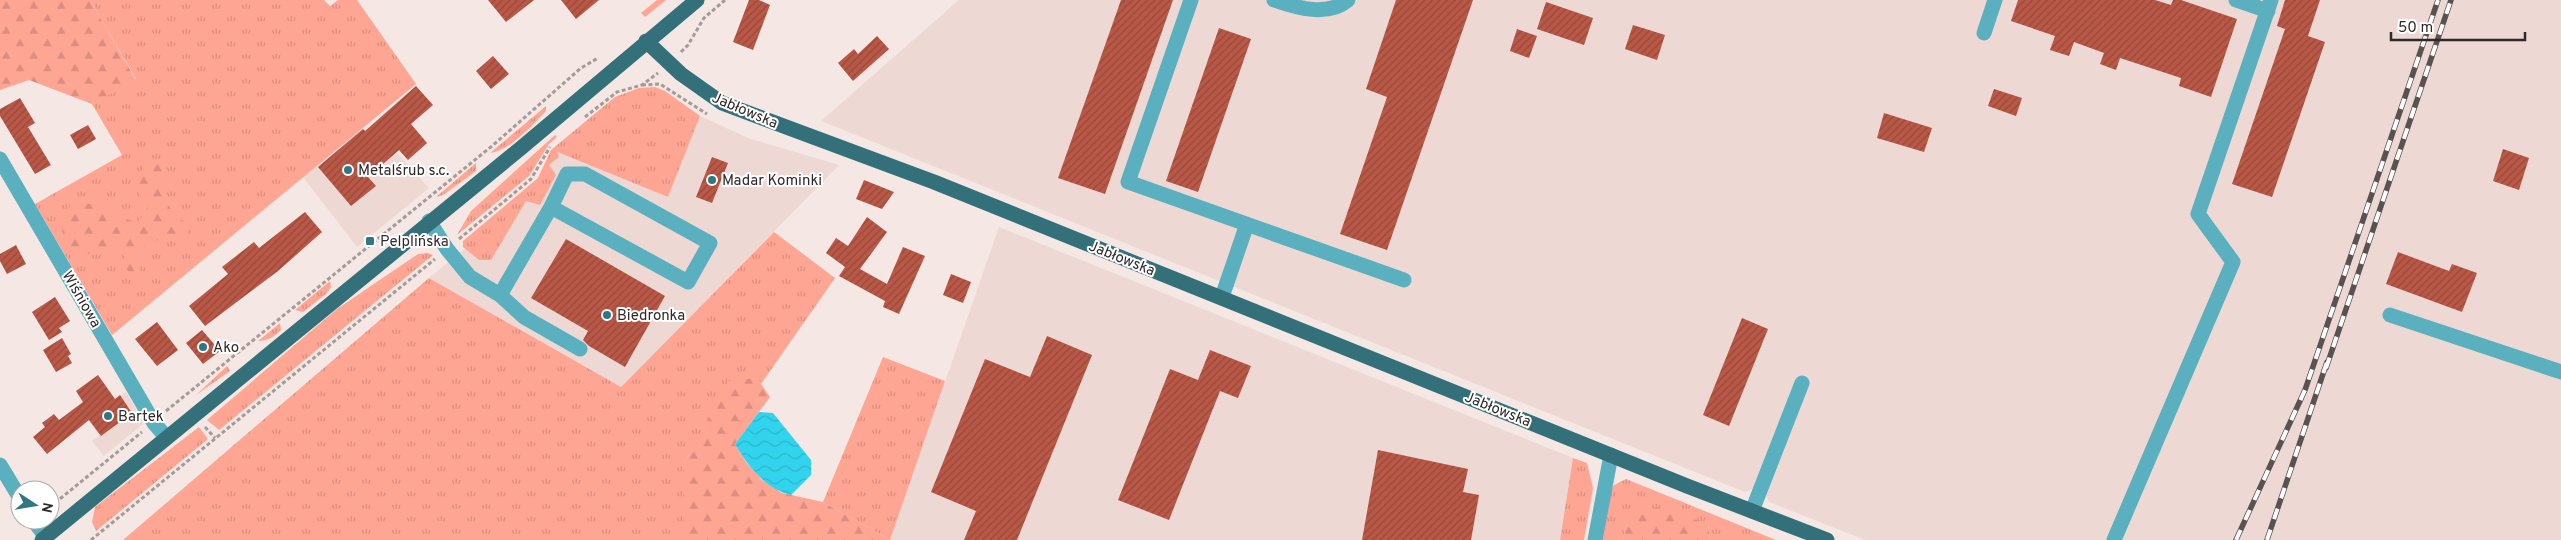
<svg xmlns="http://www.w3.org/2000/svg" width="2561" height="540" font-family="Overpass,sans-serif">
  <defs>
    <pattern id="grass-tufts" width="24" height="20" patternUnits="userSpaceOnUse" patternTransform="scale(1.25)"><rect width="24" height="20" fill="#ffa593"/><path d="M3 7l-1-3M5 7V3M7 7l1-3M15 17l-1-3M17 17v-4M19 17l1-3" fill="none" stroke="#db8e7f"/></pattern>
    <pattern id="forest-firs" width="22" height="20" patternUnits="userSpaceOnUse" patternTransform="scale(1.25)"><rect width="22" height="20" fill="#ffa593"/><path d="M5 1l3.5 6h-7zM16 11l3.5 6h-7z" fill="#db8e7f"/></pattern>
    <pattern id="water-waves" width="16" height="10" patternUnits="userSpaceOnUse" patternTransform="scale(1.25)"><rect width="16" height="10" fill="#32d4ed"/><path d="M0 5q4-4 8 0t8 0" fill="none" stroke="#2db6cb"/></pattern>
    <pattern id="building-hatch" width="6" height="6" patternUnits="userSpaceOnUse" patternTransform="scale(1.25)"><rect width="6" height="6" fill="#b95847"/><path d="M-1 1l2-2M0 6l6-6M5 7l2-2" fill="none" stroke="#97493b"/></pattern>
  </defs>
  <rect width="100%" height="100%" fill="#f4e7e4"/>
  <path fill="#edd8d4" d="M959,0H2561V540H1865L1769,502L1765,493L1754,488L1745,492L821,121Z
    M700,116L748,138L839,165L621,387L429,278L534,192L551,150L668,197Z
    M364,127L365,131L397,153L429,188L357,247L303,177Z
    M999,227L1573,458L1560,540H890Z
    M126,392L144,423L104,456L92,441L99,436L87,417Z"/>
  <path fill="url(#grass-tufts)" d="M90,0H324L330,6L338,0H357L416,84L112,335L35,204L122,155L92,104L136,79Z
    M657,0H666L645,17L641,13Z
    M655,87L665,91L700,116L668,197L557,152L559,157L549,165L556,175L540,205L526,201L491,260H479L463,247V241L538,178L551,150L615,97L639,88Z
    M546,106V111C532,125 511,150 490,153Z
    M555,135L557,137L549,144L529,176L457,235L471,211Z
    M476,163V171L443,195L436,197Z
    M774,232L835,278L761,384L757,378L729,382L684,463V540H123L429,278L621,387Z
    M428,253L433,255L219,430L207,420L337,309L418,254Z
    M330,281L331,287L327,293L303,312L295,310Z
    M280,323L281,330C273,337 268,341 258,341Z
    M883,357L945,381L890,540L823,502Z
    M227,366L230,371L196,395Z
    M199,427L208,439L96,531L92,522L95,507Z
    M1573,458L1587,463L1593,488L1584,540H1560Z
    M1626,479L1776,540H1710L1708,524L1627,523L1623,540H1600L1608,494L1614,485Z"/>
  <path fill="url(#forest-firs)" d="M0,0H90L136,80L92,104L29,80L0,90Z
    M158,162L168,175L162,195L176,217L190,224L187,233L146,243L140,253L139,272L128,273L125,258L116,246L95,255L73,250L58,220L71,205L100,203L118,216L138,223L148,206L133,185L144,166Z
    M757,378L770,397L735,444L746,462L762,480L782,493L823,502L890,540H684V463L729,381Z
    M1657,507L1708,524L1710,540H1623L1627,523Z"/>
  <path fill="url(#water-waves)" d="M759,412L773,413L811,460V475L791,495C765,489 748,466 735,444Z"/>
  <path fill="url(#building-hatch)" d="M488,0H534L506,22Z
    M561,0H599L576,19Z
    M749,0H759L770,5L753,50L733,42Z
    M1121,0H1173L1105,194L1058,178Z
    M1396,0H1473L1387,250L1340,234L1387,97L1366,89Z
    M2018,0H2155L2171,5L2173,0H2181L2237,19L2211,97L2179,86L2181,78L2120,58L2116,70L2100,64L2104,53L2074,42L2069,56L2050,50L2055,36L2011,21Z
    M2285,0H2320L2308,36L2325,42L2272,197L2232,184L2285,29L2277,26Z
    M1546,2L1593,18L1584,45L1537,29Z
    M1633,25L1665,35L1657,60L1625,49Z
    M1219,28L1251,39L1198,192L1166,181Z
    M1517,29L1537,36L1529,58L1510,51Z
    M877,36L889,49L853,81L838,63L854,49L858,54Z
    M493,56L509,74L491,89L476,71Z
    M416,86L433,105L411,124L427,143L408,160L399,150L368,177L376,186L351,206L318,167L363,129L365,131Z
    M1994,89L2022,98L2016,116L1988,106Z
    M20,98L35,123L28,127L51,165L35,174L0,116V109Z
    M1884,113L1932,128L1924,152L1877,138Z
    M88,125L96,139L78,149L70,135Z
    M2503,149L2529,158L2519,190L2493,181Z
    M712,157L728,163L712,203L696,197Z
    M864,180L894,192L882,209L856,199Z
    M305,212L322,232L278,271L205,326L189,306L228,274L222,267L254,242L259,248Z
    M867,217L887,232L860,269L887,284L903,247L925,256L899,314L883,307L885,301L839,276L845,267L826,253L836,238L848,246Z
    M566,239L665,296L625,367L589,346L583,340L588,331L531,298Z
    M16,245L26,264L7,274L0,261V254Z
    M2398,252L2449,271L2452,264L2477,273L2462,312L2386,284Z
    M951,274L971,282L963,303L943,295Z
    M55,297L70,321L59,328L62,332L49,340L32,312Z
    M1742,318L1768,329L1729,426L1703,415Z
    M157,322L178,350L157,366L135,339Z
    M202,330L220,351L203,364L186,343Z
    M1047,336L1092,355L1017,540H964L976,511L931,492L985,359L1030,377Z
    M62,338L71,354L68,356L72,363L56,372L43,350Z
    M1210,350L1251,366L1238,398L1220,391L1169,520L1118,500L1170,369L1198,380Z
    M98,375L115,399L120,395L132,413L101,436L89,420L47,454L33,437L45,427L42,423L54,414L59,420L83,402L76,391Z
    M1378,450L1468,469L1463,492L1479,495L1471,540H1362Z"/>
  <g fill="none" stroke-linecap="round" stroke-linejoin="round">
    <path stroke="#a49b98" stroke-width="3" stroke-dasharray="4 2.5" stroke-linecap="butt" d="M681,52L688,45L704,18L725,0
      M642,85L660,84L707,114
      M585,117L617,92L642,85L658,73
      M459,239L531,179L550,147
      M166,411L492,146L581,68L598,58
      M205,427L215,438
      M50,507L142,432
      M91,540L435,259"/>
    <path stroke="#5bb0bf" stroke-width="15" d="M1191,0L1128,182L1404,280
      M1274,0C1297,8 1328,17 1348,0
      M2236,0L2268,11
      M1984,33L1995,0
      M0,159L154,423L166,437
      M429,221L447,249L470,277L500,295L551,207L688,282L710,243L585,174H567L551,207
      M500,295L524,317L580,349
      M1222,297L1247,224
      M2390,315L2561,372
      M0,465L20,498
      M1752,511L1802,383
      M33,520L46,537
      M1595,540L1611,455
      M2114,540L2233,262L2198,214L2271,0"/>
    <path stroke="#33707a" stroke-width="15" d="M646,41L681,74L722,103L934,182L1687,486L1827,540
      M42,540L521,148L697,0"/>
    <g stroke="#595251" stroke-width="5.5">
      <path id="rail" d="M2326,368L2451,0
        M2236,540L2305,390L2438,0
        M2267,540L2327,362"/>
    </g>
    <use href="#rail" stroke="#fff" stroke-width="4" stroke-dasharray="11" stroke-linecap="butt"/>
  </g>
  <g fill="#317783" stroke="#fff" stroke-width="2">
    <circle cx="348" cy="170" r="5"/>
    <circle cx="712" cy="180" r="5"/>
    <rect x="365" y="236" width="10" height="10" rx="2.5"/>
    <circle cx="607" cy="315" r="5"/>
    <circle cx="203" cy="347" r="5"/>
    <circle cx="108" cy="416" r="5"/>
  </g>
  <g text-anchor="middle" stroke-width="4" stroke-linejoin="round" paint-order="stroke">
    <g font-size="15" fill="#2f2a29" stroke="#fff">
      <text transform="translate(745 110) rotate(23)" y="5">Jabłowska</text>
      <text transform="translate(1122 258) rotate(22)" y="5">Jabłowska</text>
      <text transform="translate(82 299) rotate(60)" y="5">Wiśniowa</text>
      <text transform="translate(1498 409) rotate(22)" y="5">Jabłowska</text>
    </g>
    <g font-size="15" fill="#2f2a29" stroke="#fff" text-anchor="start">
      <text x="358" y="175">Metalśrub s.c.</text>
      <text x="722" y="185">Madar Kominki</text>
      <text x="380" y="246">Pelplińska</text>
      <text x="617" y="320">Biedronka</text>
      <text x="213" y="352">Ako</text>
      <text x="118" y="421">Bartek</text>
    </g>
  </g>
  <g transform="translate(35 505) rotate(102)"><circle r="24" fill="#ffffff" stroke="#acaaa9"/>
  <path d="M0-4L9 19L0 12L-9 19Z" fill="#317783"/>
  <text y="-8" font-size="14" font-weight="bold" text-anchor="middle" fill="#2f2a29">N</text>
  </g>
  <path d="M2391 32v8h134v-8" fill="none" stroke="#2f2a29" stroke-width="2.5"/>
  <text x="2398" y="32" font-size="15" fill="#2f2a29" stroke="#ffffff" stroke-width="4" paint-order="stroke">50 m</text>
</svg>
